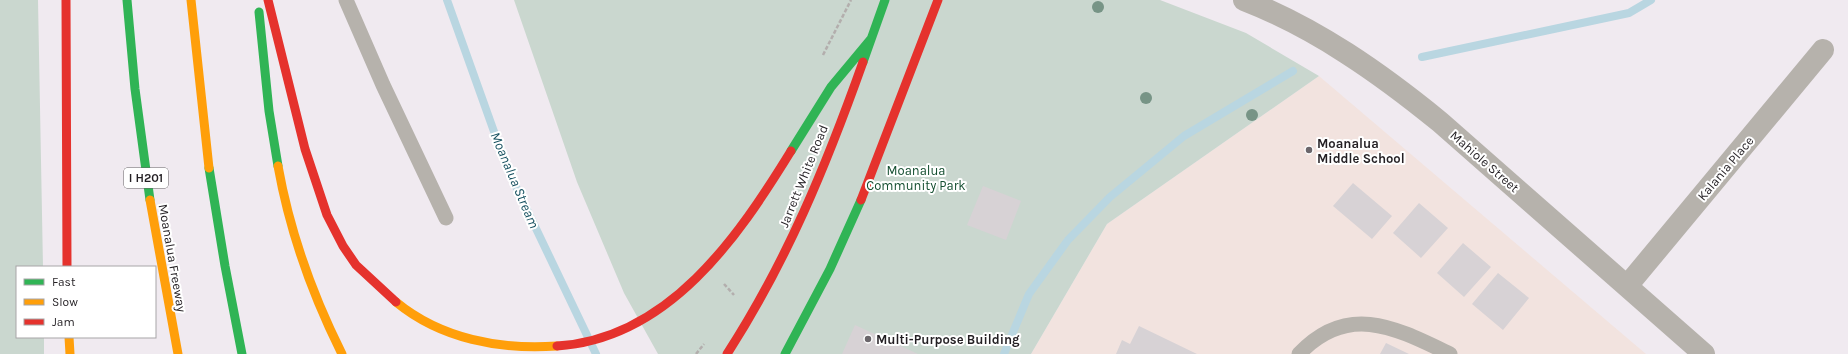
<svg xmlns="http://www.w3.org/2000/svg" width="1848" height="354" font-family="Karla,sans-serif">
  <rect width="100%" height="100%" fill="#f0eaf0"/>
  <path fill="#f2e3df" d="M1319,76L1646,354H1031L1107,224Z"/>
  <path fill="#cad7cf" d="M0,0H38L43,267H17V337H44V354H0Z
    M514,0H1160L1246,33L1319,76L1107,224L1031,354H658L624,293L577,182Z"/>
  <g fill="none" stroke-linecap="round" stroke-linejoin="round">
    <path stroke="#b9d6e1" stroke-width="8" d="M447,0L507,168L596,354
      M1422,57L1629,13L1651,0
      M1004,354L1029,294L1068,240L1110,197L1184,136L1293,71"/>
  </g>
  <path fill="#d7d2d5" d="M1353,183L1392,216L1372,239L1333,206Z
    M983,186L1021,201L1006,240L967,225Z
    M1419,203L1448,228L1421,258L1393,233Z
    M1463,243L1491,267L1464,297L1437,273Z
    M1498,273L1529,298L1503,330L1472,304Z
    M855,325L918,354H842Z
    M1139,326L1197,354H1116L1122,340L1130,344Z
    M1386,343L1409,354H1380Z"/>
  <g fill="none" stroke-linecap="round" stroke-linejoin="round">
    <path stroke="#b3aead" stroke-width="2.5" stroke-dasharray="4 2" stroke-linecap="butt" d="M823,55L851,0
      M724,284L734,295
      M696,354L704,344"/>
    <path stroke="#b6b2ac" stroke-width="15" d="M346,0L383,85L446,218
      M1299,354C1348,302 1396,328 1450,354"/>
    <path stroke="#b6b2ac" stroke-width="22" d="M1244,0C1316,28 1380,73 1440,122L1704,354
      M1627,286L1823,50"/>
    <path stroke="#30b455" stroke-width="9" d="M127,0L135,89L150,200
      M259,12L269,111L278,166
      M863,62L885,0
      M791,151L831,87L871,39
      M209,168L225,266L242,354
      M785,354L830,269L861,200"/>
    <path stroke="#ff9f0a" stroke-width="9" d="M191,0L209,168
      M278,166C290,233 312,294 342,354
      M150,200L178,354
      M396,302C441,339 500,350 557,346
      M69,337L70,354"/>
    <path stroke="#e5322d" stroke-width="9" d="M66,0L67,267
      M268,0L305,149L327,215L343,246L356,265L396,302
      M861,200L938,0
      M557,346C669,339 738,237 791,151
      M727,354C787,261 826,166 863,62"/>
  </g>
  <g fill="#779486">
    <circle cx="1098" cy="7" r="6"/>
    <circle cx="1146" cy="98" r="6"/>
    <circle cx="1252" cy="115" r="6"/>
  </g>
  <g fill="#6b666b" stroke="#fff" stroke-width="1.5">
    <circle cx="1309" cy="150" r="4"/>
    <circle cx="868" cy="339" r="4"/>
  </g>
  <g text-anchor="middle" stroke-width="4" stroke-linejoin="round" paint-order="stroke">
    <rect fill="#fff" stroke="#656265" stroke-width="1" x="124" y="168" width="44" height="20" rx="3"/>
    <g font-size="12" font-weight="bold" fill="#231f23">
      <text x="146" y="182">I H201</text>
    </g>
    <g font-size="13" font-weight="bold" fill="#231f23" stroke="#fff" text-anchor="start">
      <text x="1317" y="148">Moanalua<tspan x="1317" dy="15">Middle School</tspan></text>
      <text x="876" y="344">Multi-Purpose Building</text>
    </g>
    <g font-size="13" fill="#231f23" stroke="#fff">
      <text transform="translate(1485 161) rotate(41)" y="5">Mahiole Street</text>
      <text transform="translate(1725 168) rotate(-50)" y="5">Kalania Place</text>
      <text transform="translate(803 176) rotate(-68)" y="5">Jarrett White Road</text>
      <text transform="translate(173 258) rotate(80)" y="5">Moanalua Freeway</text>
    </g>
    <g font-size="13" fill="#144e30" stroke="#fff">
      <text x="916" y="175">Moanalua<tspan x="916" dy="15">Community Park</tspan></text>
    </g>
    <g font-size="14" font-style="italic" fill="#175160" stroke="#fff">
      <text transform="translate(515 180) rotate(67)" y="5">Moanalua Stream</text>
    </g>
  </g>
  <rect x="16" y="266" width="140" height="72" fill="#ffffff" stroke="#a7a5a7"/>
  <rect x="24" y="279" width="20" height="6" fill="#30b455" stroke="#a7a5a7"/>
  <text x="52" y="286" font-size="12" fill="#231f23">Fast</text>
  <rect x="24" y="299" width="20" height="6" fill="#ff9f0a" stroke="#a7a5a7"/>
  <text x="52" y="306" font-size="12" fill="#231f23">Slow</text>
  <rect x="24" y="319" width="20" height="6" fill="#e5322d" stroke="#a7a5a7"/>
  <text x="52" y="326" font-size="12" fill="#231f23">Jam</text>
</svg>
